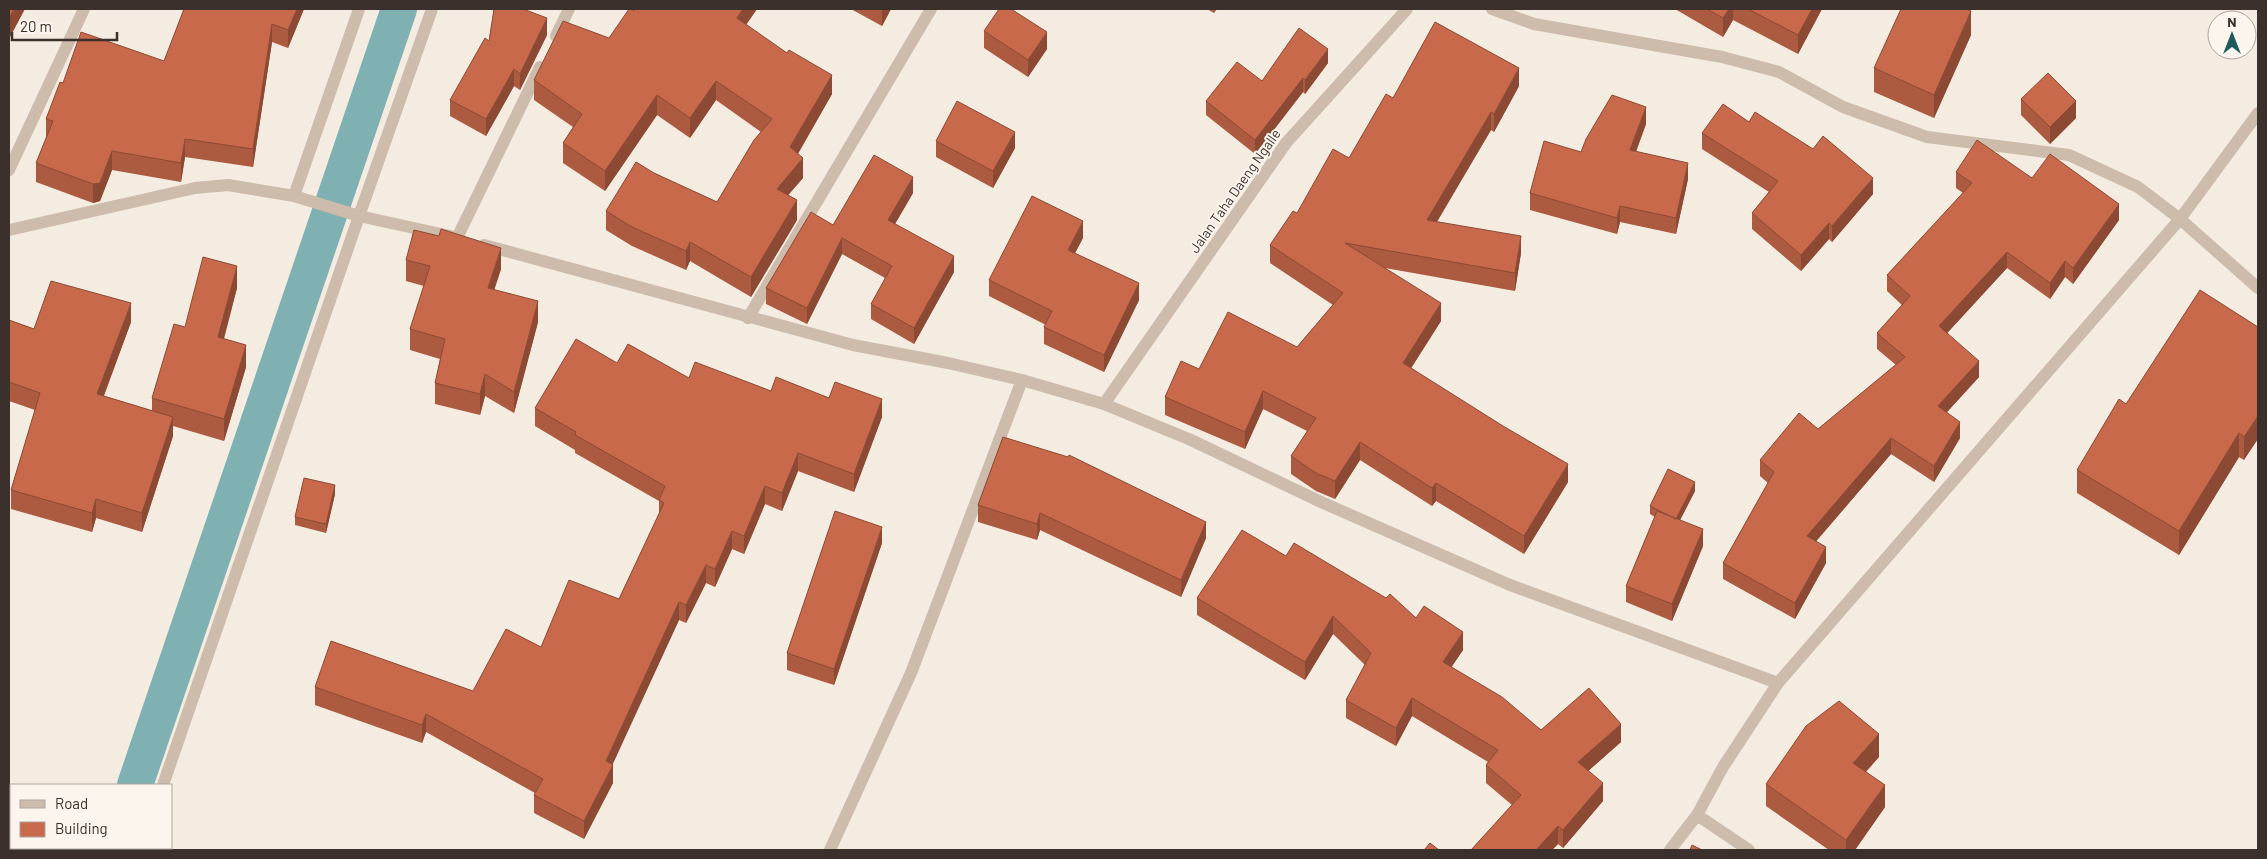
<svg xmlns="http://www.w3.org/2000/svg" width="2267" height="859" font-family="Barlow,sans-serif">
  <rect width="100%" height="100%" fill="#f4ebe1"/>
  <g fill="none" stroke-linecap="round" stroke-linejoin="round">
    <path stroke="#7fb0b2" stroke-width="36" d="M135,785L399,9
      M113,850L114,848"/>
    <path stroke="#cdbbac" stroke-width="12" d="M1492,9L1534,24L1722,57L1779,72L1843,107L1927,137L2069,155L2138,187L2180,219L2258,288
      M556,36L569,9
      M9,170L84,9
      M294,196L359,9
      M9,230L195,188L228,185L294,196L359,216L455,237
      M457,238L540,67
      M484,245L853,345L948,363L1022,380L1104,404L1191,440L1321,502L1510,585L1778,683L2180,219L2258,113
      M748,318L931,9
      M1104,404L1286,143L1407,9
      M163,785L359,216L432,9
      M1697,815L1749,850
      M141,850L142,848
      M830,850L911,673L1022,380
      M1670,850L1697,815L1723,767L1778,683"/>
  </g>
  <path fill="#ac5a40" d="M184,9H304L288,48L272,42L253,167L185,157L181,182L112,170L100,201L93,203L36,182V163L46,138V119L63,83L164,61Z
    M635,9H757L746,24L832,94L798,154L803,178L788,195L797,220L751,297L690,261L686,270L632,246L606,230V211L654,173L717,202L761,132L716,100L690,138L657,115L605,191L563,163V143L573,127L534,100V80L609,38Z
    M851,9H891L882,26Z
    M1207,9H1217L1214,13Z
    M1675,9H1822L1798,54L1733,20L1723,37Z
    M984,31L1047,49L1028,77L984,48Z
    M547,35L520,90L514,86L486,136L450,116V100L489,41Z
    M1971,35L1934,118L1874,92V68Z
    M1328,63L1305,94L1303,92L1255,154L1206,115V101L1262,81Z
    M1519,86L1494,132L1491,130L1437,222L1521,253L1515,291L1385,268L1441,321L1411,368L1568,482L1524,554L1436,501L1432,506L1360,460L1335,499L1316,491L1291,474V456L1307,431L1263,409L1245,449L1165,415V397L1199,369L1297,347L1333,305L1270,263V245L1297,213L1349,158L1393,98Z
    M2021,99L2076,118L2050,144L2021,115Z
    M1749,122L1873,194L1832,242L1829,239L1801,271L1752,229V213L1769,192L1702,149V133Z
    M1646,124L1636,152L1688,179L1676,234L1620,222L1617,234L1530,210V193L1581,152Z
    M936,141L1015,148L993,188L936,157Z
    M1956,172L2032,178L2119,220L2073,284L2065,277L2050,299L2007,268L1947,333L1979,377L1946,413L1960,438L1934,482L1891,454L1816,541L1826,563L1795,619L1723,579V563L1768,483L1760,476V460L1818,429L1896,365L1877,349V333L1902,305L1887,291V275L1963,193L1956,188Z
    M913,193L895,224L954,272L914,344L871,319V304L885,278L842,254L807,324L766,304V288L833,225Z
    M1083,238L1075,253L1139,300L1104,372L1044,344V327L1046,325L989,296V280Z
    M406,260L501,269L494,290L538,322L514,413L485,396L480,415L435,404V383L440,359L410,350V329L424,286L406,281Z
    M237,288L224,339L246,367L224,441L173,426V436L142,532L96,518L92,532L11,509V490L35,410L9,401V320L34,329L131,322L104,396L152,411V398L185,327Z
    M2258,327L2244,460L2239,457L2179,555L2077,493V470L2126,404Z
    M617,363L689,378L771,391L829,398L882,417L854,492L798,471L782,511L765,504L744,554L732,549L715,587L706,583L686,623L679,620L612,764L613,783L584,839L534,813V795L535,793L426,732L422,743L315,705V687L473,691L541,647L619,599L659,514V501L575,453V450L535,426V408Z
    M1003,437L1206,538L1181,597L1040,530L1037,540L978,522V505Z
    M1695,491L1680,520L1703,546L1672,621L1626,602V586L1655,517L1650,514V506Z
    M335,494L326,533L295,525V517Z
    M882,543L834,685L787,670V653Z
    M1286,556L1416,618L1463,650L1451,667L1541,730L1621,742L1588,771L1603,801L1563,848L1558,844L1552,850H1471L1512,805L1486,783V765L1488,762L1412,716L1396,746L1346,718V700L1365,665L1333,634L1305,680L1197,615V598Z
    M1879,757L1866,772L1885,807L1855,850H1829L1766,806V784Z"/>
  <path fill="#8c4a34" d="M14,9H25L9,39V18Z
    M297,9H304L288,48V30Z
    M743,9H757L737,38V18Z
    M882,9H891L882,26Z
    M1729,9H1733V20L1723,37V18Z
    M1812,9H1822L1798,54V35Z
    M1971,11V35L1934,118V95Z
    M547,18V35L520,90V74Z
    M272,24V42L253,167V149Z
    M1047,32V49L1028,77V60Z
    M1328,49V63L1305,94V80Z
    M1519,68V86L1494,132V114Z
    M514,69V86L486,136V119Z
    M832,75V94L790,167V147Z
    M1303,78V92L1255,154V140Z
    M716,81V100L690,138V118Z
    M657,95V115L605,191V171Z
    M2076,101V118L2050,144V127Z
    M1646,107V124L1630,167V150Z
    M1491,112V130L1427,238V220Z
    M1015,132V148L993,188V171Z
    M185,139V157L181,182V163Z
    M112,151V170L100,201L93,203V184Z
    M803,158V178L777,208V189Z
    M1688,163V179L1676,234V218Z
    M913,177V193L888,236V220Z
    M1873,178V194L1832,242V226Z
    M797,200V220L751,297V277Z
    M2119,204V220L2073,284V268Z
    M1620,206V222L1617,234V218Z
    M1083,221V238L1068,266V250Z
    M1829,223V239L1801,271V255Z
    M1521,236V253L1515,291V273Z
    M842,238V254L807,324V308Z
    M690,242V261L686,270V251Z
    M501,248V269L488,309V288Z
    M2007,252V268L1939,342V326Z
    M954,256V272L914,344V328Z
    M2065,261V277L2050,299V283Z
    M237,266V288L218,359V337Z
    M1139,283V300L1104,372V355Z
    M538,301V322L514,413V392Z
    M131,303V322L97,413V394Z
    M1441,303V321L1403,381V363Z
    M246,345V367L224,441V419Z
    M1979,361V377L1938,422V406Z
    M485,374V396L480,415V394Z
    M1263,391V409L1245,449V432Z
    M882,399V417L854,492V474Z
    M2258,416V439L2244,460V437Z
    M173,417V436L142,532V513Z
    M1960,422V438L1934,482V466Z
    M2239,433V457L2179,555V531Z
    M1891,438V454L1807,552V536Z
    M1360,442V460L1335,499V481Z
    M798,453V471L782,511V493Z
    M1568,464V482L1524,554V536Z
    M1695,482V491L1676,528V519Z
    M1436,483V501L1432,506V488Z
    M335,485V494L326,533V524Z
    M765,486V504L744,554V536Z
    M96,499V518L92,532V513Z
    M1040,513V530L1037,540V524Z
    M1206,522V538L1181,597V580Z
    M882,527V543L834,685V669Z
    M1703,529V546L1672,621V604Z
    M732,531V549L715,587V569Z
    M1826,547V563L1795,619V603Z
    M706,565V583L686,623V605Z
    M679,602V620L606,779V761Z
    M1333,616V634L1305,680V662Z
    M1463,632V650L1443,680V662Z
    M1412,698V716L1396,746V728Z
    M426,714V732L422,743V725Z
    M1621,724V742L1578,780V762Z
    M1879,734V757L1853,785V763Z
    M613,765V783L584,839V821Z
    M1603,783V801L1563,848V830Z
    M1885,785V807L1855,850H1846V840Z
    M1558,826V844L1552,850H1536Z"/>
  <path fill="#c8694b" stroke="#8c4a34" d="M9,9H14L9,18Z
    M184,9H297L288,30L272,24L253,149L185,139L181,163L112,151L100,183L93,184L36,163L53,121L46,119L60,82L63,83L81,32L164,61Z
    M494,9H523L547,18L520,74L514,69L486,119L450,100L485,38L489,41Z
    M629,9H631L634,11L635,9H743L737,18L787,53L789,50L832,75L790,147L803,158L777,189L797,200L751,277L690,242L686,251L632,227L606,211L636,162L654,173L717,202L754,140L772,119L716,81L690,118L657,95L605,171L563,143L582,114L534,80L563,21L609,38Z
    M999,9H1011L1047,32L1028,60L984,31Z
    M1707,9H1729L1723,18Z
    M1748,9H1812L1798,35Z
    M1901,9H1966L1971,11L1934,95L1874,68Z
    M1435,22L1519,68L1494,114L1491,112L1427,220L1521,236L1515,273L1345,243L1441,303L1403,363L1503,426L1568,464L1524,536L1436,483L1432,488L1360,442L1335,481L1316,473L1291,456L1316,418L1263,391L1245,432L1165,397L1181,361L1199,369L1228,312L1297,347L1343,293L1270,245L1293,211L1297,213L1333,149L1349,158L1386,94L1393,98Z
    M1299,28L1328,49L1305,80L1303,78L1255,140L1206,101L1237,62L1262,81Z
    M2048,73L2076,101L2050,127L2021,99Z
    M1612,95L1646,107L1630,150L1688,163L1676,218L1620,206L1617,218L1530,193L1544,141L1581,152L1586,139Z
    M957,101L1015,132L993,171L936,141Z
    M1723,104L1749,122L1755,112L1813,149L1823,136L1873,178L1832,226L1829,223L1801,255L1752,213L1778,181L1702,133Z
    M1977,140L2032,178L2050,154L2119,204L2073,268L2065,261L2050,283L2007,252L1939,326L1979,361L1938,406L1960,422L1934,466L1891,438L1807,536L1826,547L1795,603L1723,563L1774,472L1760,460L1799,413L1818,429L1905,357L1877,333L1910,296L1887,275L1972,183L1956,172Z
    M874,155L913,177L888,220L954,256L914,328L871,304L892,266L842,238L807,308L766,288L811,212L833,225Z
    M1032,196L1083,221L1068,250L1139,283L1104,355L1044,327L1052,311L989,280Z
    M441,229L501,248L488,288L538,301L514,392L485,374L480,394L435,383L445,339L410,329L430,266L406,260L414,230L439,236Z
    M203,257L237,266L218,337L246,345L224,419L152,398L174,324L185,327Z
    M51,281L131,303L97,394L173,417L142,513L96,499L92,513L11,490L40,393L9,382V320L34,329Z
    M2200,290L2258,327V416L2244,437L2239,433L2179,531L2077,470L2119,399L2126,404Z
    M576,339L617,363L628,344L689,378L695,362L771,391L776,377L829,398L835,382L882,399L854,474L798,453L782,493L765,486L744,536L732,531L715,569L706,565L686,605L679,602L606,761L613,765L584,821L534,795L543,779L426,714L422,725L315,687L331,641L473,691L506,629L541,647L569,580L619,599L664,503L659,500L665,486L575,435L576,432L535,408Z
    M1003,437L1068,457L1069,455L1206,522L1181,580L1040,513L1037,524L978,505Z
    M1668,469L1695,482L1676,519L1650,506Z
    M304,478L335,485L326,524L295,517Z
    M835,511L882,527L834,669L787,653Z
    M1657,511L1703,529L1672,604L1626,586Z
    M1242,530L1286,556L1294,543L1386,598L1390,594L1416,618L1424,606L1463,632L1443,662L1502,697L1541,730L1589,688L1621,724L1578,762L1603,783L1563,830L1558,826L1536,850H1471L1521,795L1486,765L1498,750L1412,698L1396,728L1346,700L1371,653L1333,616L1305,662L1197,598Z
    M1839,701L1879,734L1853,763L1885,785L1846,840L1766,784L1806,726Z
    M1430,843L1439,850H1424Z
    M1692,845L1702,850H1690Z"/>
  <g text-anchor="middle" stroke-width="4" stroke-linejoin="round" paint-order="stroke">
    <g font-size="14" fill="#3b302b" stroke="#fbf5ee">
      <text transform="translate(1235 191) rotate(-55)" y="5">Jalan Taha Daeng Ngalle</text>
    </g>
  </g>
  <rect width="2267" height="859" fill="none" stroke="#3b302b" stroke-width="20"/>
  <rect x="10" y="784" width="162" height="65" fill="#fbf5ee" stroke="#aea6a0"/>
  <rect x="20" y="800" width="25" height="8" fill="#cdbbac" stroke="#aea6a0"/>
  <text x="55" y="809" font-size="15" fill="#3b302b">Road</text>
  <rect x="20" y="822" width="25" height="15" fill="#c8694b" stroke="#aea6a0"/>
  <text x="55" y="834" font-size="15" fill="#3b302b">Building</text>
  <g transform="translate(2232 35)"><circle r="24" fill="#fbf5ee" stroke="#aea6a0"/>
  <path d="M0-4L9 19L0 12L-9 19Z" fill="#1f5a5e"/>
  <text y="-8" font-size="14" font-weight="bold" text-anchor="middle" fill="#3b302b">N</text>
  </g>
  <path d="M12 32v8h105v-8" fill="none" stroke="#3b302b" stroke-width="2.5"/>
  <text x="20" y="32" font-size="15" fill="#3b302b" stroke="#fbf5ee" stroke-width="4" paint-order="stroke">20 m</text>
</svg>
